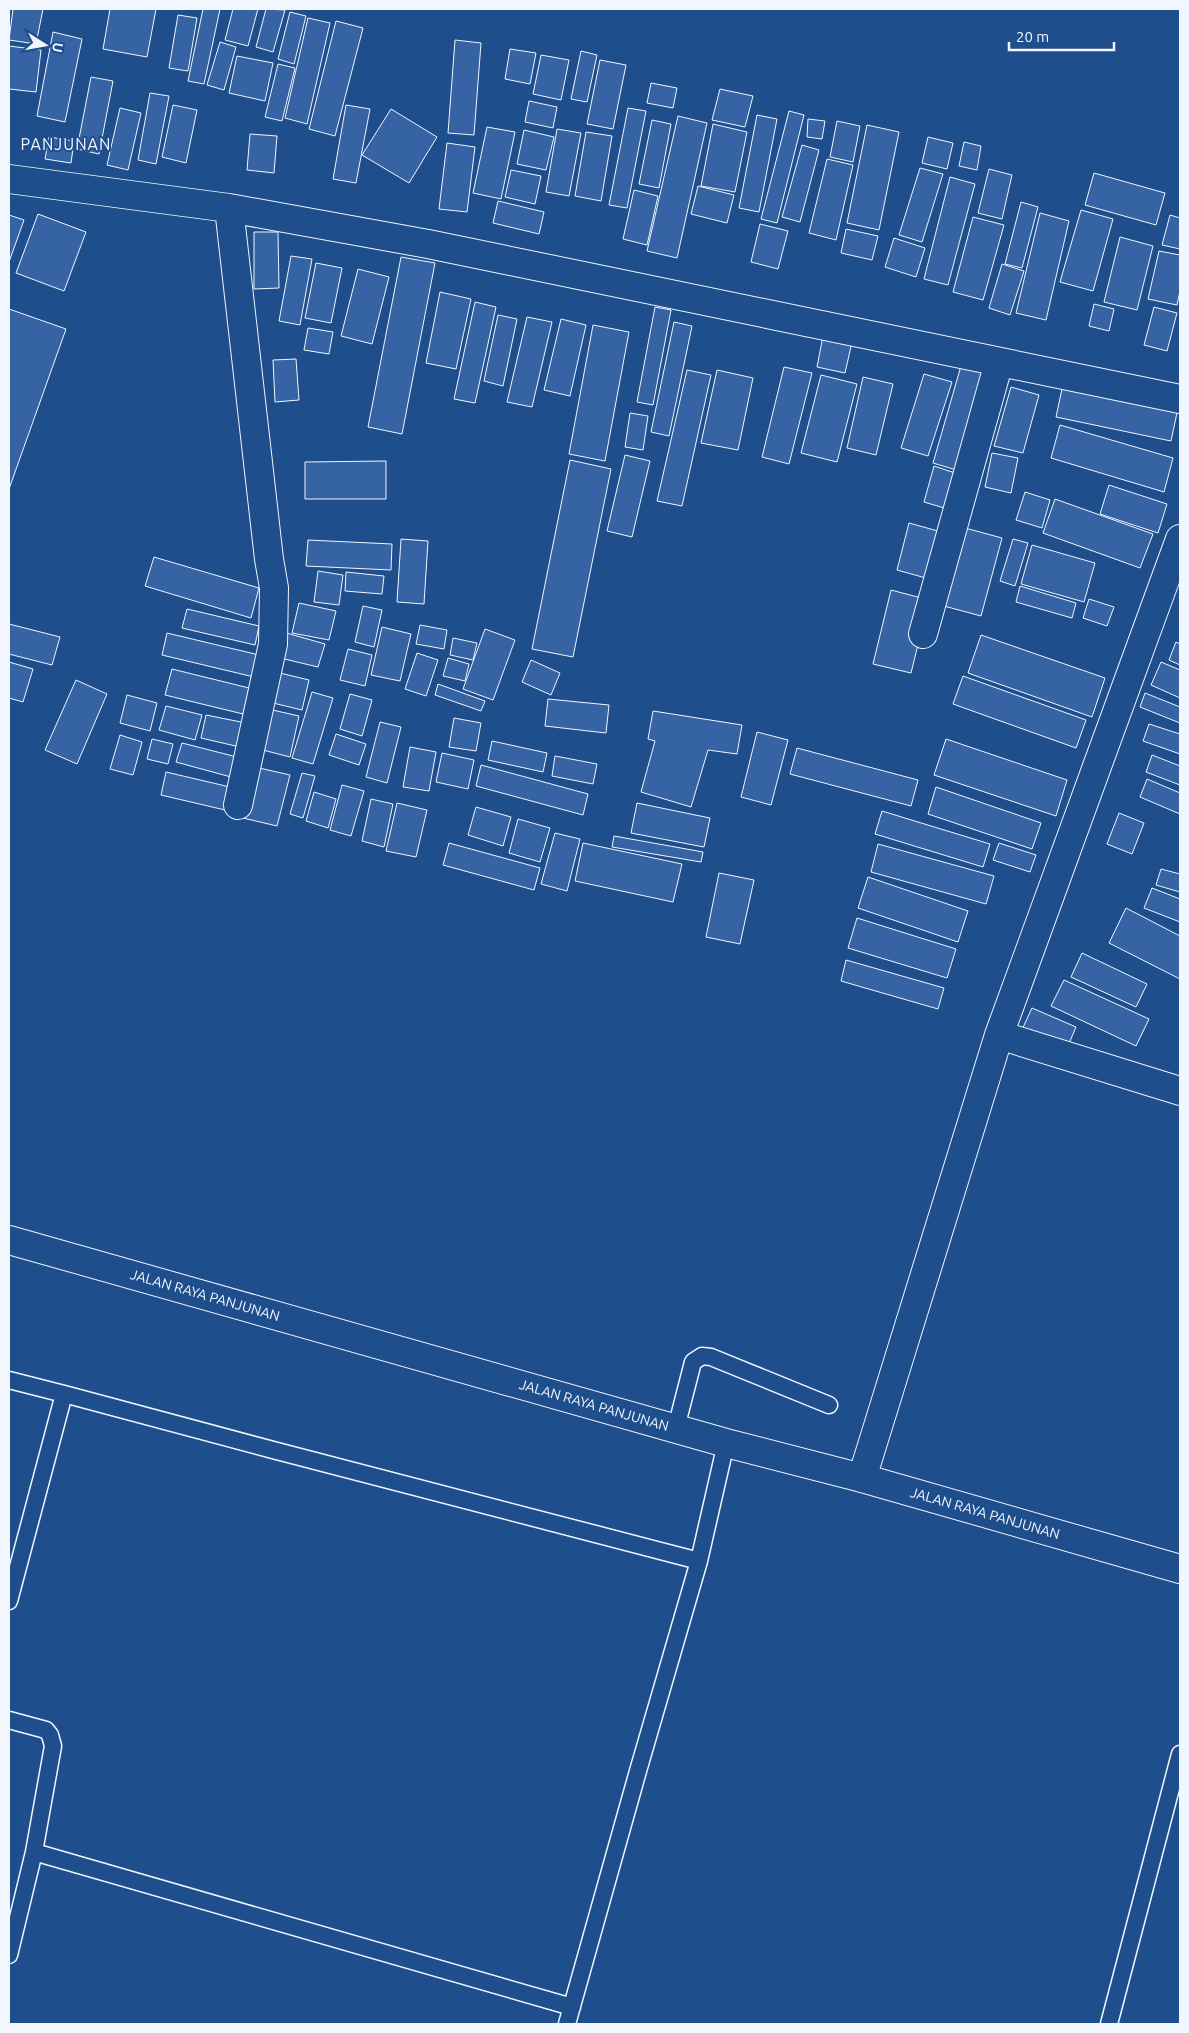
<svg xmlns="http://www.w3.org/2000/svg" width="1189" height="2033" font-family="Ubuntu,sans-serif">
  <rect width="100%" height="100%" fill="#1f4e8c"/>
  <path fill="#3563a3" stroke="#f2f6ff" d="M13,9H43L36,44L9,40Z
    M110,9H156L147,57L103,49Z
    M203,9H220L204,84L188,81Z
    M233,9H258L248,46L225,40Z
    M266,9L285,10L273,52L256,47Z
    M290,12L306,16L294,64L278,59Z
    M178,15L197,18L188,71L169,68Z
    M308,18L330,23L307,124L285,118Z
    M336,21L363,28L335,136L309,129Z
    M53,32L82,39L65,122L37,116Z
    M455,40L481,43L474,135L448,133Z
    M220,42L236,47L224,90L207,85Z
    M9,46L41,50L36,92L9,89Z
    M510,49L536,53L530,84L505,79Z
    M581,51L597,55L587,102L571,99Z
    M541,55L569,60L561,100L533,94Z
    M237,56L273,63L265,101L229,93Z
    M600,60L626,65L613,129L587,124Z
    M278,64L295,68L282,121L265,117Z
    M91,77L113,81L99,154L77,149Z
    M651,83L677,88L673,108L647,103Z
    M720,89L753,96L745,127L712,120Z
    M150,93L169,96L156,164L138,160Z
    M529,101L557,107L553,128L525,122Z
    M173,105L197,110L186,163L162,157Z
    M346,105L370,109L356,183L333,179Z
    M120,108L141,113L128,170L107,165Z
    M628,108L646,111L627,208L609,205Z
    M391,109L437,137L409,183L362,155Z
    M789,111L804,115L777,223L761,219Z
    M757,115L777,119L759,212L739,208Z
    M678,116L707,123L677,258L647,251Z
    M808,119L825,121L822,139L807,137Z
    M652,120L671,124L659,188L639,184Z
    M837,121L860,126L853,162L830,157Z
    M713,124L747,132L735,192L701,186Z
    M867,125L899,132L879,230L847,223Z
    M487,127L515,132L501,199L473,193Z
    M557,129L581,133L569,196L546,192Z
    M524,130L554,137L546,170L517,164Z
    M586,132L612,136L601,201L575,196Z
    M250,134L277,136L274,173L247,170Z
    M49,137L74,141L71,163L45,159Z
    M928,137L953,143L947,169L922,163Z
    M964,142L981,146L977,170L959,166Z
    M447,143L475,147L467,212L439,209Z
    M802,145L819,150L800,222L782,217Z
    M827,159L853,165L836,240L809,233Z
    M920,168L943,174L922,242L899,235Z
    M989,169L1012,175L1002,219L978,213Z
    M511,170L541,176L535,204L505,197Z
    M1094,173L1165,193L1156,225L1085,205Z
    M950,177L975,184L948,285L924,279Z
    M698,186L734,195L727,223L691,214Z
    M634,190L658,196L647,245L623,239Z
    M498,201L544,212L539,234L493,223Z
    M1021,202L1038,207L1022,268L1005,264Z
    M1081,210L1113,219L1093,291L1060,282Z
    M1040,213L1069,221L1046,320L1016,313Z
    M38,214L86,232L64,291L16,273Z
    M9,215L24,220L9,262Z
    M1170,215L1180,218V249L1162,245Z
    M973,217L1004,225L983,300L953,292Z
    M760,224L788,231L778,269L751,262Z
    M846,229L878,236L872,260L841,253Z
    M254,232H278L279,288L254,289Z
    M1120,237L1153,246L1137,310L1104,302Z
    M894,238L925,248L916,277L885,267Z
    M1159,251L1180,255V291L1177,305L1148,299Z
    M291,256L312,259L300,325L279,321Z
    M401,257L435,263L402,434L368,427Z
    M316,263L342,268L331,323L305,318Z
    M1002,264L1024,271L1010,315L989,308Z
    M358,269L389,277L372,344L341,336Z
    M440,292L471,299L456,369L426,363Z
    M475,302L496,307L475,403L454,399Z
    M1094,304L1114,309L1109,331L1089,326Z
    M655,307L671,310L653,405L637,402Z
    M1154,307L1177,313L1167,351L1144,345Z
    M9,309L66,329L9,489Z
    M498,315L517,319L503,386L484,381Z
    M527,317L552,322L532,407L507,402Z
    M561,319L586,325L570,396L544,390Z
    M674,322L692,326L669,436L651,432Z
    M593,325L629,332L605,461L569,454Z
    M308,328L333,332L329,354L304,350Z
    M823,336L852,342L845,373L817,367Z
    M296,359L299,400L275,402L273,360Z
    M963,359L992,368L963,472L933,463Z
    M784,367L812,373L789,464L762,457Z
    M687,370L711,375L682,506L657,501Z
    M717,370L753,378L738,450L701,443Z
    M924,374L952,382L928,456L901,448Z
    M821,375L857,384L837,462L801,453Z
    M863,377L893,384L876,455L847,448Z
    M1063,384L1178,408L1171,441L1056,417Z
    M1011,387L1039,395L1023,453L994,446Z
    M630,413L648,416L643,450L625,447Z
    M1060,425L1173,458L1164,492L1051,458Z
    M992,453L1018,458L1011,493L985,487Z
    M625,455L650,461L632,537L607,531Z
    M570,460L611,469L573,657L532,649Z
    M386,461V499H305V462Z
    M934,466L961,475L951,510L924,502Z
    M1109,485L1167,504L1158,533L1100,514Z
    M1025,492L1050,500L1042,528L1016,520Z
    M1055,499L1153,534L1140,568L1043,533Z
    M909,523L945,533L933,580L897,570Z
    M965,528L1002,538L981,616L944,606Z
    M401,539L428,541L424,604L397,602Z
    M1013,539L1028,543L1015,586L1000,581Z
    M308,540L392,544L391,570L306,566Z
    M1032,545L1095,563L1084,602L1021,584Z
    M154,557L259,588L251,618L145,586Z
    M318,571L343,575L339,605L314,602Z
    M346,572L384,576L382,594L345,591Z
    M1020,586L1076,603L1072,618L1016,602Z
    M891,590L929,600L911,673L873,664Z
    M1089,599L1114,607L1107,626L1083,618Z
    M299,603L336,611L329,640L292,633Z
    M363,606L382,610L374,647L355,642Z
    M187,609L259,626L255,645L182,628Z
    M9,624L60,637L52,665L9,654Z
    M420,625L447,630L444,649L416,644Z
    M382,627L411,634L400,681L371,675Z
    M485,629L515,640L493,700L463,689Z
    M283,632L325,644L318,667L276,657Z
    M167,633L259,655L254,677L162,655Z
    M981,635L1105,678L1092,717L968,673Z
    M453,638L477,643L473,660L450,655Z
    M1176,642L1180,644V665L1169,660Z
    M348,649L372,655L365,686L340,680Z
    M417,653L438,660L426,696L405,689Z
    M448,658L469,664L465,681L443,676Z
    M531,660L560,673L551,695L522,682Z
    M9,662L33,669L23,702L9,698Z
    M1161,662L1180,670V698L1151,685Z
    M172,669L249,688L243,714L165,695Z
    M280,673L309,680L302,710L273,703Z
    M963,676L1086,720L1076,748L953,704Z
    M76,680L107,694L77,764L45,750Z
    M438,684L485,701L481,711L435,695Z
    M312,692L333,698L313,764L292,758Z
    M1145,693L1180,707V723L1140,707Z
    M350,694L372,700L362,736L340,729Z
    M127,695L157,703L150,731L120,723Z
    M548,699L609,705L606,733L545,726Z
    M166,706L202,715L195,740L159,730Z
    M268,709L299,716L290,757L259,749Z
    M653,711L742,725L737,754L708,750L691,807L641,792L655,741L648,739Z
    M206,715L246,723L240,747L201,738Z
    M454,718L481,723L476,751L449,747Z
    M380,722L401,727L387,783L366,777Z
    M1149,724L1180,734V754L1143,741Z
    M757,732L788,740L771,805L741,797Z
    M336,734L366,744L359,765L329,755Z
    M120,735L142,742L133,775L110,769Z
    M152,739L173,744L168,764L147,759Z
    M946,739L1067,780L1056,816L934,775Z
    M492,741L547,753L543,772L488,760Z
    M182,743L237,757L231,777L176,762Z
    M410,747L436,752L429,791L403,787Z
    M797,748L918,780L911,806L790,774Z
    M442,753L474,760L468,789L436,782Z
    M1152,755L1180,766V785L1146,772Z
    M555,756L597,764L593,784L552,776Z
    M481,765L588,794L583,815L476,786Z
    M255,767L290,775L277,826L243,818Z
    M166,772L230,787L225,810L161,795Z
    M302,773L315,776L303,818L290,814Z
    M1147,779L1180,793V814L1140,797Z
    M342,785L364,791L351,836L330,830Z
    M936,787L1041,823L1032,849L928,814Z
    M314,792L336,799L328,828L306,821Z
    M371,799L393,804L384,847L362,841Z
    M397,803L427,810L416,857L386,851Z
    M637,803L710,818L704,847L631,833Z
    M476,807L511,817L503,846L468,835Z
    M882,811L990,844L983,867L875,834Z
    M1119,813L1144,823L1132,854L1107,844Z
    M518,819L550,828L540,862L509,853Z
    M555,833L580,839L567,891L541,884Z
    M614,836L703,852L701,862L612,847Z
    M449,843L540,868L534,890L443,865Z
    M583,843L682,864L673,902L575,881Z
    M999,843L1036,855L1030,872L993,860Z
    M878,844L994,876L986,904L871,872Z
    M1161,869L1180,874V892L1156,885Z
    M719,873L754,880L740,944L706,937Z
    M868,877L968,911L958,942L858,908Z
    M1152,888L1180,899V922L1144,908Z
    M1126,908L1180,936V979L1109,943Z
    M857,918L956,949L947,978L848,948Z
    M1082,953L1147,984L1136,1007L1071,977Z
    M846,960L944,988L938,1009L841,981Z
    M1064,980L1149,1019L1136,1046L1051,1006Z
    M1032,1008L1076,1027L1065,1053L1020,1034Z"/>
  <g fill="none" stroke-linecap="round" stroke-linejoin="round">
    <g stroke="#f2f6ff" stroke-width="19">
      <path id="lane" d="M9,1380L64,1394
        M676,1428L693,1362L702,1356L711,1357L829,1405
        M9,1601L64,1394L273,1450L699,1561
        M9,1720L46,1730L50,1735L53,1746L34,1852L9,1955
        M34,1852L572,2007
        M567,2024L638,1771L699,1561L726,1443
        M1109,2024L1180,1754"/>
    </g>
    <g stroke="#f2f6ff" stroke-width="30">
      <path id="street" d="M9,179L229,208L428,244L1180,399
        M229,208L269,559L274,588L273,644L238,805
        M923,634L999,362
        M999,1035L1180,1091
        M862,1478L999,1035L1180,539"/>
    </g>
    <g stroke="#f2f6ff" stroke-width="30">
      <path id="secondary" d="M9,1240L726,1443L862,1478L1180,1569"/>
    </g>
    <use href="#lane" stroke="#1f4e8c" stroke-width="16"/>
    <use href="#street" stroke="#1f4e8c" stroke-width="28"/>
    <use href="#secondary" stroke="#1f4e8c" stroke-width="28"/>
  </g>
  <g text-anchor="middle" stroke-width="4" stroke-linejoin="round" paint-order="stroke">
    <g font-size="14" fill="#f2f6ff" stroke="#1f4e8c">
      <text transform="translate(205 1295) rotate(16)" y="5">JALAN RAYA PANJUNAN</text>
      <text transform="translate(594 1405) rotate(16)" y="5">JALAN RAYA PANJUNAN</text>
      <text transform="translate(985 1513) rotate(16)" y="5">JALAN RAYA PANJUNAN</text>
    </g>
    <g font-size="16" letter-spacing="1" fill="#f2f6ff" stroke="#1f4e8c">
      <text x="66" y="150">PANJUNAN</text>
    </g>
  </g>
  <rect width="1189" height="2033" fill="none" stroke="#f2f6ff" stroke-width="20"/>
  <g transform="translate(45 45) rotate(101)" stroke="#1f4e8c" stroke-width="4" paint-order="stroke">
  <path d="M0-4L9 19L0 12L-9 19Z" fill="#f2f6ff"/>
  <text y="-8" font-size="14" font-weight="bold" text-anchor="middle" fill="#f2f6ff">U</text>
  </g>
  <path d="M1009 42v8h105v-8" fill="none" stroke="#f2f6ff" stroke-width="2.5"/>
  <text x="1016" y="42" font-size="15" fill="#f2f6ff" stroke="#1f4e8c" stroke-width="4" paint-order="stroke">20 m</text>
</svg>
